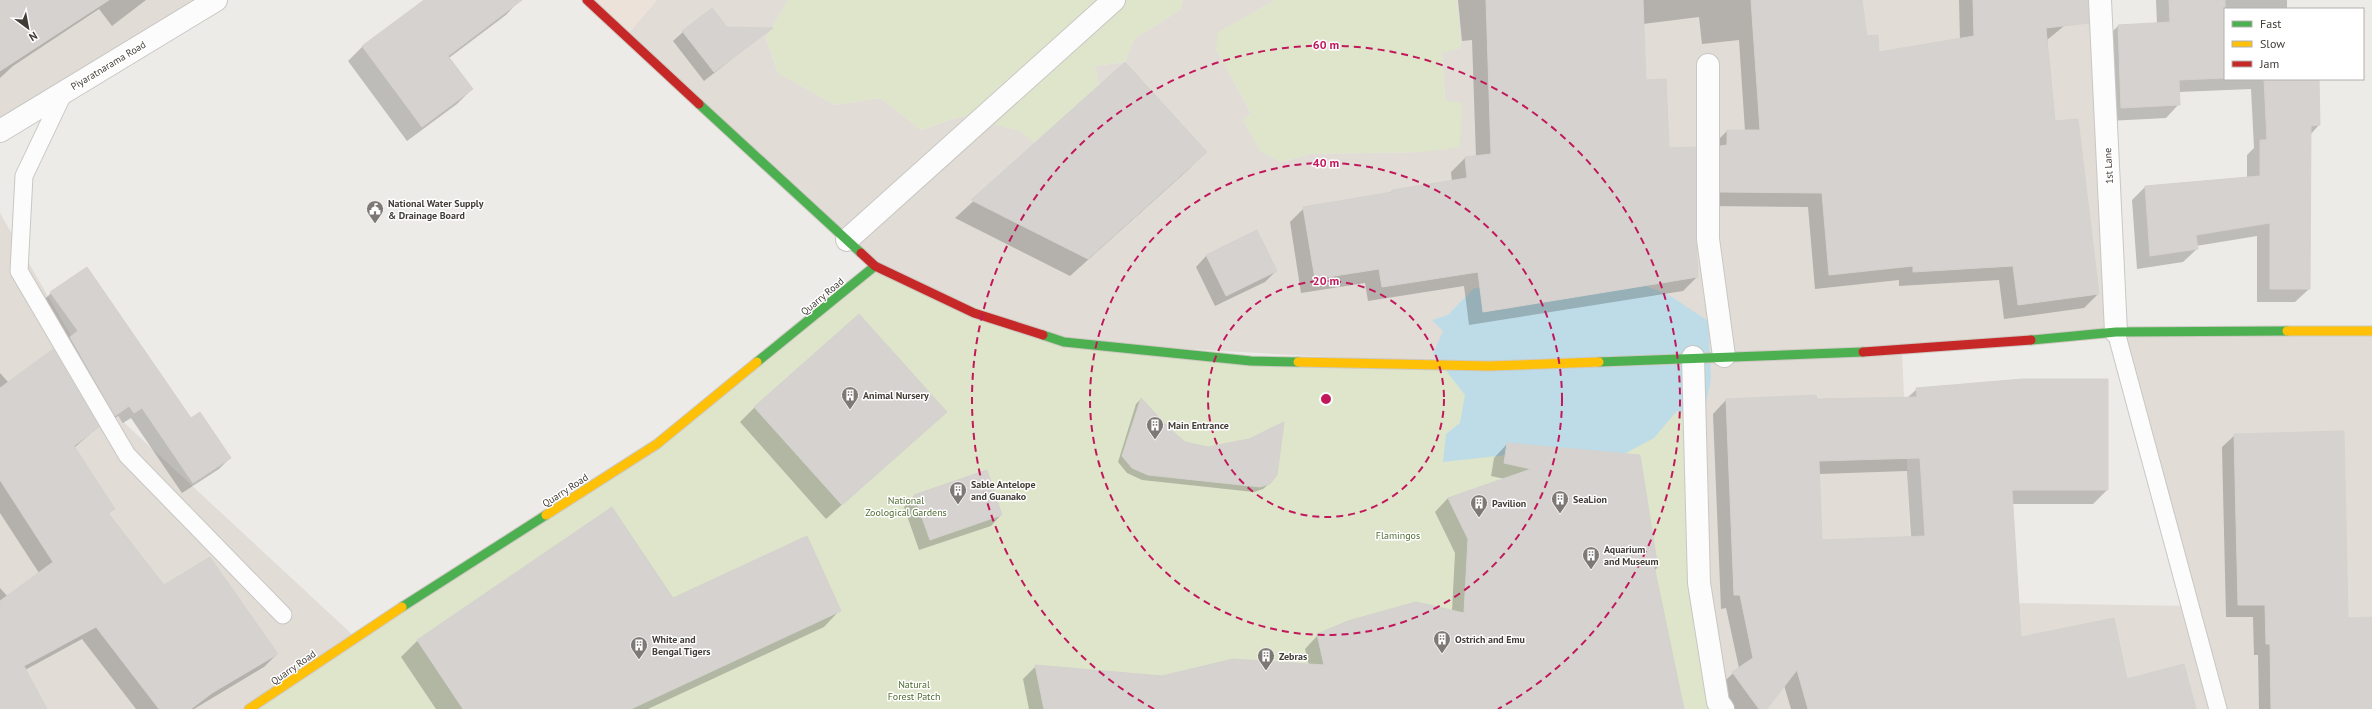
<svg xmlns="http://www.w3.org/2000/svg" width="2372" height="709" font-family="'PT Sans',sans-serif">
  <rect width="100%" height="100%" fill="#edebe8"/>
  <path fill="#e1dcd6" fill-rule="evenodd" d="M0,0H216L0,131Z
    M657,0H788L766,38L778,73L835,105L880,98L921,130L962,116L1021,131L1072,174L1105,115L1095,66L1125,62L1134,39L1180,10L1183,0H1275L1252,13L1216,49L1251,113L1243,120L1261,151L1281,162L1310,154L1423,152L1445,100L1442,52L1461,48L1457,0H2100L2116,332L2372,331V709H1723L1489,366L1064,342L875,266L626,36ZM2116,332L2189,606L1913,601L1902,351Z
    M0,213L117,416L355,637L249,709H0Z"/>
  <path fill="#ece2d9" d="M587,0H657L626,36Z"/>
  <path fill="#dee5cb" d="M788,0H1183L1180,10L1134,39L1125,62L1095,66L1105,115L1072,174L1020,131L962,116L921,130L880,98L835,105L778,73L766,38Z
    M1275,0H1457L1461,48L1442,53L1445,100L1462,103L1460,147L1423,152L1310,154L1281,162L1261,152L1243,120L1251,113L1216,49L1218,32Z
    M875,266L1064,342L1251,361L1693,357L1699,583L1723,709H249L657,444Z"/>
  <path fill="#bddce7" d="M1625,278L1669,295L1708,321L1711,379L1703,418L1677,411L1654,438L1622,455L1524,453L1443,462L1446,434L1460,423L1465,395L1433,354L1443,331L1432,320L1448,315L1473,289L1513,279Z"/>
  <path fill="#0003" fill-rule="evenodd" d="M0,0H146L112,26L99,9L13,66L0,78Z
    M425,0H520L506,15L449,58L472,89L457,104L407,141L348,61L363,46Z
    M1458,0H1861L1866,37L1878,53L1960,40L1959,0H2062L2064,26L2047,40L2054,123L2098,294L2084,308L2004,319L1999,280L1899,286V280L1815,289L1808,207L1707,206L1713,145L1727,131H1745L1739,40L1702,44L1699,17L1643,24L1645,81L1694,239L1697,277L1683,291L1469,325L1464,286L1368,301L1365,283L1301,293L1290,222L1304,208L1389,194L1392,191L1452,182L1451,172L1465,158L1476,157L1472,40L1462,41Z
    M2156,0H2287V9H2225V79H2318L2319,125L2310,135L2309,289L2295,302H2257V236L2196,246L2197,249L2183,262L2137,269L2132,200L2145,187L2247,178V155L2254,148L2251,89L2179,92V104L2166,118L2108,121L2105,39L2118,26L2157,24Z
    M726,28L770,29L704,81L673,41L683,32Z
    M1125,63L1205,152L1188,170L1070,276L955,218Z
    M1256,231L1276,271L1265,282L1215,306L1196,267L1206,256Z
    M51,293L191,419L230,458L219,469L182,493L131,418L123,423L118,416L105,425L41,303Z
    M0,373L9,383L98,427L74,448L113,509L108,514L164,587L277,654L264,667L194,709H136L82,639L25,670L46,709H0V588L8,597L39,573L0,513Z
    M1917,389L2107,490L2093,504H2011L2020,638L2192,709H1791L1784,685L1766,709H1735L1719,686L1739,668L1726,608L1721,609L1713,414L1726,400L1907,398ZM1907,471L1911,538L1822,541L1819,474Z
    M1141,399L1168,429L1184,443L1269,484L1263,489L1254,492L1142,480L1127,473L1118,462L1136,404Z
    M755,407L945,412L826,519L740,422Z
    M2235,435L2347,619L2372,618V709H2259L2258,655H2254L2253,617H2226L2222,447Z
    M1507,444L1639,456L1657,568L1654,571L1683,709H1029L1023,679L1036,666L1162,677L1309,665L1305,649L1318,635L1452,611L1455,553L1435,512L1448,498L1505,479L1491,476L1494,458Z
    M987,471L1001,515L991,526L919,550L904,507L914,496Z
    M673,600L840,610L824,627L648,709H436L401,657L418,640Z"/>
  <path fill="#d5d2cf" stroke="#d5d2ce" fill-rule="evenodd" d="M0,0H109L0,71Z
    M424,0H522L448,56L473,89L422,127L362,46Z
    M1486,0H1643L1646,80L1666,79L1669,148L1696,147V239L1698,277L1483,312L1478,272L1382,287L1379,269L1315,279L1303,207L1392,192V190L1467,178L1465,157L1491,154Z
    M1751,0H1862L1867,36L1878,35L1879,52L1974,36L1973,0H2088L2089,23L2046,28L2055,121L2078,119L2099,294L2018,305L2013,266L1913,272V266L1829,275L1822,193L1720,192V146L1727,145V130H1760Z
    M2169,0H2225V78L2179,80L2180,105L2121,108L2118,25L2170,22Z
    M712,8L727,27L773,28L714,72L682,31Z
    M1125,62L1207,152L1088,259L971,200Z
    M2264,79H2319L2320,125L2311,126L2310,289H2270V223L2196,235L2198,249L2150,256L2145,186L2260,176V140H2267Z
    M1257,230L1277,271L1226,296L1206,255Z
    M87,267L191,418L200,412L231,458L193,483L142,408L134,413L129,406L115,416L70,337L78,331L50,292Z
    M859,314L947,412L842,505L754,407Z
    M53,349L99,427L74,446L115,509L108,513L164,585L210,557L278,654L212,693L191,709H159L96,627L24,666L47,709H0V601L53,562L0,480V388Z
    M2023,379H2108V490H2012L2021,637L2114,618L2127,679L2184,664L2196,709H1808L1797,670L1767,709H1759L1732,672L1753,658L1740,595H1734L1726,399L1816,395L1817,399L1917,397L1916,388ZM1920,458L1925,536L1822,540L1819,461Z
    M1141,398L1169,428L1185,442L1208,447L1249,439L1284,422L1277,475L1270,484L1260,487L1148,475L1132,468L1122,456Z
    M2344,431L2348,618L2372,617V709H2271L2270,644H2266L2265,605H2238L2234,434Z
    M1507,443L1640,455L1658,568L1653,561L1684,709H1044L1035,665L1162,676L1233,659L1324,665L1317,634L1348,621L1416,602L1464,613L1468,539L1448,498L1531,469L1504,463Z
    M987,470L1002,515L930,540L914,495Z
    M612,507L673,598L807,536L841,611L631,709H463L417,640Z"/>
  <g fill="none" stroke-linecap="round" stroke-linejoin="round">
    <g stroke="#c9c7c4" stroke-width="19">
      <path id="lane" d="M64,92L24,176L19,271L127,455L283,615
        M2116,332L2218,709"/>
    </g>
    <g stroke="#c9c7c4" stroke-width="24">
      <path id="street" d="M2100,0L2116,332
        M1708,65V239L1724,356
        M0,131L216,0
        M847,240L1114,0
        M1693,357L1699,583L1718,702L1723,709"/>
    </g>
    <g stroke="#cdc8c1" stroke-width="11">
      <path id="fast" d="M699,104L861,253
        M1043,335L1064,342L1251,361L1298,362
        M2031,340L2116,332L2287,331
        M757,362L875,266
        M1599,362L1863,352
        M402,607L546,515"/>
    </g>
    <g stroke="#cdc8c1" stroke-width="11">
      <path id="slow" d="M2287,331H2372
        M1298,362L1489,366L1599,362
        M546,515L657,444L757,362
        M249,709L402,607"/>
    </g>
    <g stroke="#cdc8c1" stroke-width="11">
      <path id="jam" d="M587,0L699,104
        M861,253L875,266L974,313L1043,335
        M1863,352L2031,340"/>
    </g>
    <use href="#lane" stroke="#fcfcfc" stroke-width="17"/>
    <use href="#street" stroke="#fcfcfc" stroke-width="22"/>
    <use href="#fast" stroke="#4caf50" stroke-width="9"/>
    <use href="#slow" stroke="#ffc107" stroke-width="9"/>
    <use href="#jam" stroke="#c62828" stroke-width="9"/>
  </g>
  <g fill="none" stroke="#c2185b" stroke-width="2" stroke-dasharray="7 5">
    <circle cx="1326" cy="399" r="118"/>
    <circle cx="1326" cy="399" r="236"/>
    <path d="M1154 709A354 354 0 1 1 1498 709"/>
  </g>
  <defs>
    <g id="civic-pin" transform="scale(0.9)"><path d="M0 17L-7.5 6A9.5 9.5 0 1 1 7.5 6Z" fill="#7e7974" stroke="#fff"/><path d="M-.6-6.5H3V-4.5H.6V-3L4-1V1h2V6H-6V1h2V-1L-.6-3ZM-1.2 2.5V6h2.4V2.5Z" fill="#fff"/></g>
    <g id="building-pin" transform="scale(0.9)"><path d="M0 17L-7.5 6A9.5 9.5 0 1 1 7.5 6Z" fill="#7e7974" stroke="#fff"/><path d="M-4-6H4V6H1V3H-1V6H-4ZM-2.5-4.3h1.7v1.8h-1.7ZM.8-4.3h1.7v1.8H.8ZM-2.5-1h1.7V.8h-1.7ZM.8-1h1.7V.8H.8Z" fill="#fff"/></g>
  </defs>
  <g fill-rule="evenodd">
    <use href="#civic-pin" x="375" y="209"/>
    <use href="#building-pin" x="850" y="395"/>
    <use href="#building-pin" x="1155" y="425"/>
    <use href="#building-pin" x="958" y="490"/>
    <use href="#building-pin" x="1560" y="499"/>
    <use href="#building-pin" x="1479" y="503"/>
    <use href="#building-pin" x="1591" y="555"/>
    <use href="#building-pin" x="1442" y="639"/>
    <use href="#building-pin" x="639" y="645"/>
    <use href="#building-pin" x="1266" y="656"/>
  </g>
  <g text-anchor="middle" stroke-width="3" stroke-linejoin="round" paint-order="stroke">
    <g font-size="10" fill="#423c36" stroke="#fff">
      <text transform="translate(108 65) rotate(-31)" y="4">Piyaratnarama Road</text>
      <text transform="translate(2108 166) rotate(-93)" y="4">1st Lane</text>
      <text transform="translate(822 296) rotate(-40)" y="4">Quarry Road</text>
      <text transform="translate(565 490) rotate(-33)" y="4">Quarry Road</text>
      <text transform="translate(293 667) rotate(-35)" y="4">Quarry Road</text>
    </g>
    <g font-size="10" font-weight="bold" fill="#423c36" stroke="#fff" text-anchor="start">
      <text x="388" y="207">National Water Supply<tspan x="388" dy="12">&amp; Drainage Board</tspan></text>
      <text x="863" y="399">Animal Nursery</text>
      <text x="1168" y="429">Main Entrance</text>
      <text x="971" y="488">Sable Antelope<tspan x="971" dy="12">and Guanako</tspan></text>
      <text x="1573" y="503">SeaLion</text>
      <text x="1492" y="507">Pavilion</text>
      <text x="1604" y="553">Aquarium<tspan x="1604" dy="12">and Museum</tspan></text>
      <text x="652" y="643">White and<tspan x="652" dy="12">Bengal Tigers</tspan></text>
      <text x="1455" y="643">Ostrich and Emu</text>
      <text x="1279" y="660">Zebras</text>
    </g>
    <g font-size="10" fill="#4f6c31" stroke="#fff">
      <text x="906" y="504">National<tspan x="906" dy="12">Zoological Gardens</tspan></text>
      <text x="1398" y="539">Flamingos</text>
      <text x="914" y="688">Natural<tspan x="914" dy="12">Forest Patch</tspan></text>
    </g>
  </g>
  <circle cx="1326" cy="399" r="6" fill="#c2185b" stroke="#fff" stroke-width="2"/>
  <g font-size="12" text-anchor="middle" font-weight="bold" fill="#c2185b" stroke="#fff" stroke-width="3" stroke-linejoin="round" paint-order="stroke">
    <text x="1326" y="49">60 m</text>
    <text x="1326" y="167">40 m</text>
    <text x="1326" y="285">20 m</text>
  </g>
  <rect x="2224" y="8" width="140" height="72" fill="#ffffff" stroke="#b3b1af"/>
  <rect x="2232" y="21" width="20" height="6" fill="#4caf50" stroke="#b3b1af"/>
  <text x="2260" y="28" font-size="12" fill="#423c36">Fast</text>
  <rect x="2232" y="41" width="20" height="6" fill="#ffc107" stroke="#b3b1af"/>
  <text x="2260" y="48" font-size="12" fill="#423c36">Slow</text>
  <rect x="2232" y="61" width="20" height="6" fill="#c62828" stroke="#b3b1af"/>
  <text x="2260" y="68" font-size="12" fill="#423c36">Jam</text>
  <g transform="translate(28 28) rotate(148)" stroke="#ffffff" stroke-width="3" paint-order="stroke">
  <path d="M0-3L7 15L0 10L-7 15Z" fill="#423c36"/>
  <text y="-6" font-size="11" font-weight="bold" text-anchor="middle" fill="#423c36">N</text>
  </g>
</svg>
